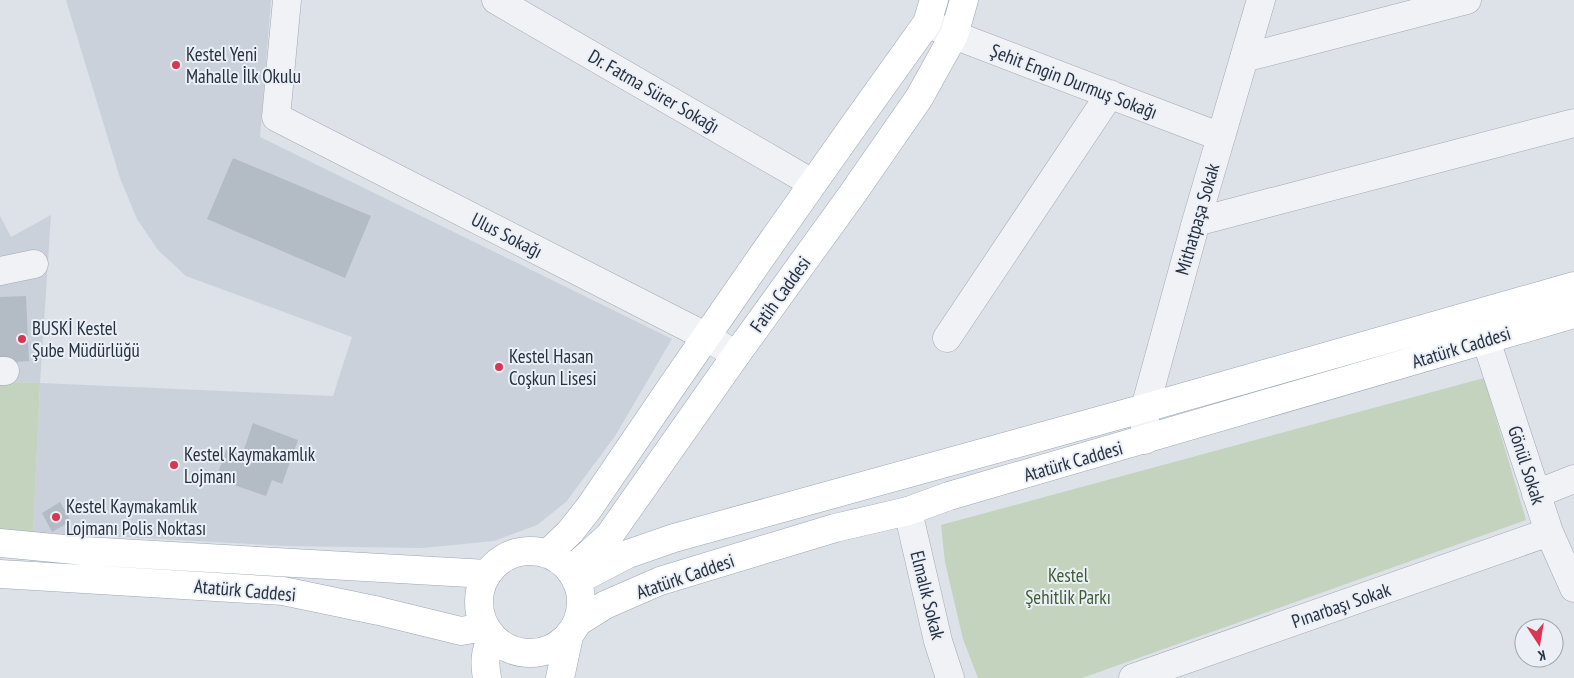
<svg xmlns="http://www.w3.org/2000/svg" width="1574" height="678" font-family="'PT Sans Narrow',sans-serif">
  <rect width="100%" height="100%" fill="#dde1e8"/>
  <path fill="#cad1da" d="M66,0H271L260,137L672,339L615,436L566,502L537,525L494,541L422,548L286,546L86,535L33,534L40,383L0,382V216L11,237L51,215L40,383L333,396L352,337L186,276L158,250L137,219L120,178Z"/>
  <path fill="#c3d3bd" d="M1484,378L1526,520L1082,678H978L963,639L945,562L941,525Z
    M0,382L40,383L33,534H0Z"/>
  <path fill="#b3bbc5" d="M233,158L371,216L345,278L207,219Z
    M26,296L29,361L0,363V297Z
    M253,423L298,440L282,484L272,480L266,496L216,479L226,450L242,455Z
    M60,502L71,521L52,532L42,513Z"/>
  <g fill="none" stroke-linecap="round" stroke-linejoin="round">
    <g stroke="#a2a8b2" stroke-width="29">
      <path id="minor" d="M287,0L276,117L705,336L736,355
        M496,0L812,183
        M927,23L954,35L1221,137
        M1244,58L1467,0
        M1196,222L1574,123
        M0,271L34,264
        M947,338L1110,94
        M1486,340L1549,532L1574,588
        M0,371H5
        M1145,440V408L1196,222L1261,0
        M1536,494L1574,479
        M908,511L938,641L950,678
        M1133,678L1549,532"/>
    </g>
    <g stroke="#9ba6b5" stroke-width="29">
      <path id="major" d="M0,543L85,551L487,574
        M479 602a51 51 0 1 1 102 0a51 51 0 1 1-102 0Z
        M547,554L570,532L589,508C699,345 812,183 927,23L934,0
        M570,571L609,536L736,355L851,196L919,98L954,35L964,0
        M0,574L283,591L379,611L461,631L485,627
        M576,581L628,554L674,538L1145,408L1574,286
        M578,622L605,605L660,581L835,528L908,511L949,496L1574,314
        M487,678C484,662 485,652 492,637
        M560,678L569,636"/>
    </g>
    <use href="#minor" stroke="#f0f2f6" stroke-width="28"/>
    <use href="#major" stroke="#fff" stroke-width="28"/>
  </g>
  <g fill="#d93654" stroke="#ecf0f6" stroke-width="2">
    <circle cx="176" cy="65" r="5"/>
    <circle cx="22" cy="339" r="5"/>
    <circle cx="499" cy="367" r="5"/>
    <circle cx="174" cy="465" r="5"/>
    <circle cx="56" cy="517" r="5"/>
  </g>
  <g text-anchor="middle" stroke-width="4" stroke-linejoin="round" paint-order="stroke">
    <g font-size="19" fill="#253040" stroke="#ecf0f6" text-anchor="start">
      <text x="186" y="61">Kestel Yeni<tspan x="186" dy="22">Mahalle İlk Okulu</tspan></text>
      <text x="32" y="335">BUSKİ Kestel<tspan x="32" dy="22">Şube Müdürlüğü</tspan></text>
      <text x="509" y="363">Kestel Hasan<tspan x="509" dy="22">Coşkun Lisesi</tspan></text>
      <text x="184" y="461">Kestel Kaymakamlık<tspan x="184" dy="22">Lojmanı</tspan></text>
      <text x="66" y="513">Kestel Kaymakamlık<tspan x="66" dy="22">Lojmanı Polis Noktası</tspan></text>
    </g>
    <g font-size="19" fill="#253040" stroke="#ecf0f6">
      <text transform="translate(1074 81) rotate(21)" y="7">Şehit Engin Durmuş Sokağı</text>
      <text transform="translate(654 91) rotate(30)" y="7">Dr. Fatma Sürer Sokağı</text>
      <text transform="translate(1197 219) rotate(-74)" y="7">Mithatpaşa Sokak</text>
      <text transform="translate(507 235) rotate(27)" y="7">Ulus Sokağı</text>
      <text transform="translate(780 294) rotate(-54)" y="7">Fatih Caddesi</text>
      <text transform="translate(1461 347) rotate(-17)" y="7">Atatürk Caddesi</text>
      <text transform="translate(1073 461) rotate(-16)" y="7">Atatürk Caddesi</text>
      <text transform="translate(1527 465) rotate(72)" y="7">Gönül Sokak</text>
      <text transform="translate(685 576) rotate(-19)" y="7">Atatürk Caddesi</text>
      <text transform="translate(245 590) rotate(5)" y="7">Atatürk Caddesi</text>
      <text transform="translate(928 595) rotate(76)" y="7">Elmalık Sokak</text>
      <text transform="translate(1341 605) rotate(-19)" y="7">Pınarbaşı Sokak</text>
    </g>
    <g font-size="19" fill="#3b5c31" stroke="#ecf0f6">
      <text x="1068" y="582">Kestel<tspan x="1068" dy="22">Şehitlik Parkı</tspan></text>
    </g>
  </g>
  <g transform="translate(1539 643) rotate(168)"><circle r="24" fill="#ecf0f6" stroke="#9ca3ad"/>
  <path d="M0-4L9 19L0 12L-9 19Z" fill="#d93654"/>
  <text y="-8" font-size="14" font-weight="bold" text-anchor="middle" fill="#253040">K</text>
  </g>
</svg>
